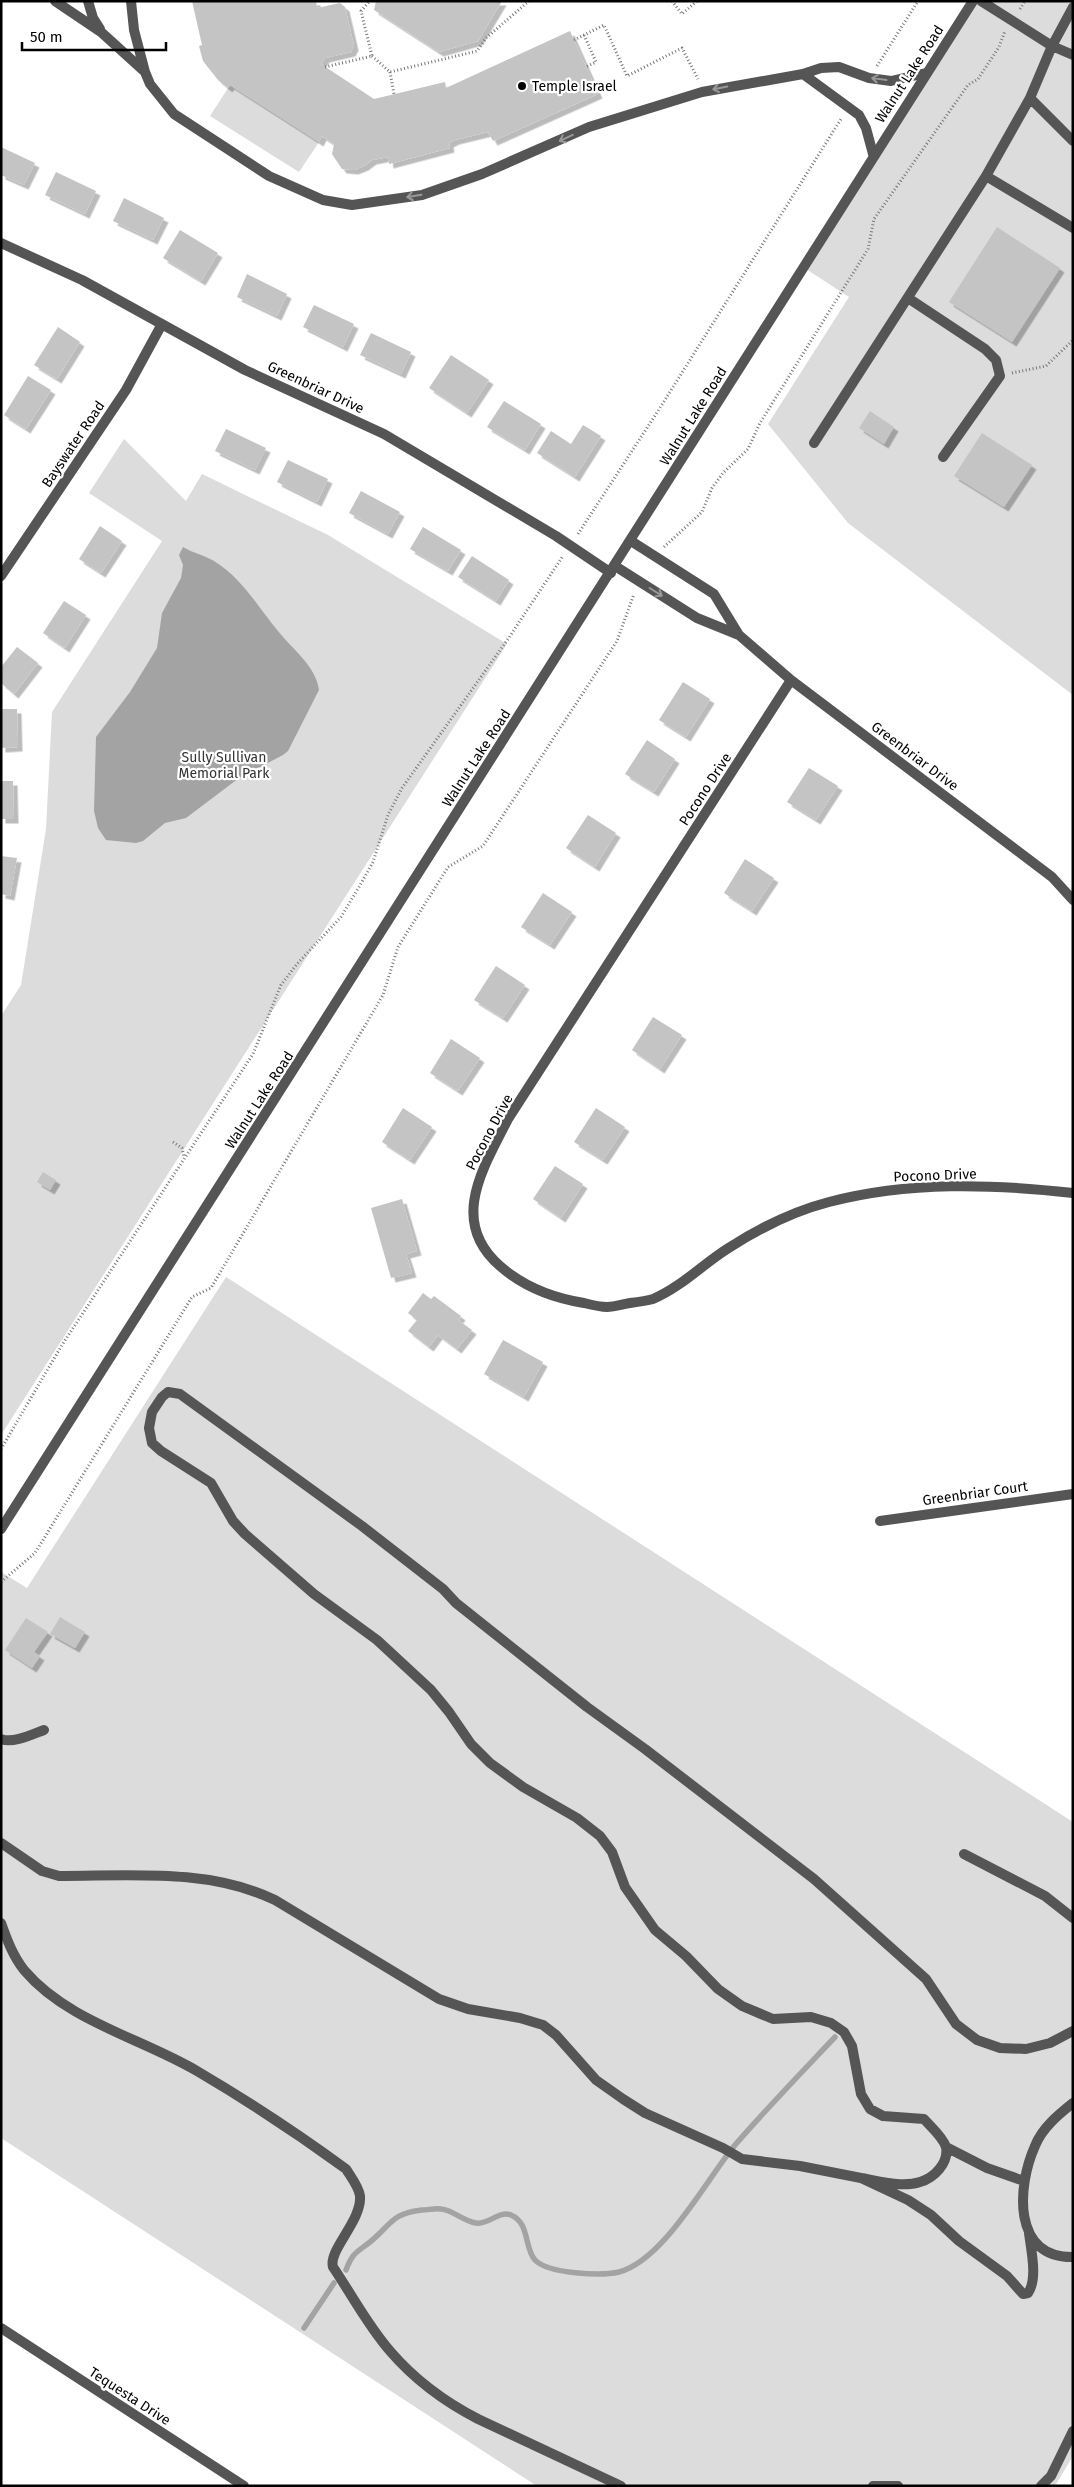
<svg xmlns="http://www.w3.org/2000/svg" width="1074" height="2487" font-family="'Fira Sans',sans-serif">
  <defs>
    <filter id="shadow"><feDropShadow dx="4.5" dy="4.5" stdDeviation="0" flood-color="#0004"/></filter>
  </defs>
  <rect width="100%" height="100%" fill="#fff"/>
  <path fill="#dcdcdc" d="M976,1H1073V695L848,523L768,424L849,297L806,269Z
    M230,85L319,142L299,172L210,116Z
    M124,439L186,501L202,474L328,535L507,644L1,1435V1016L21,985L46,829L52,712L162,541L89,493Z
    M226,1277L1073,1822V2456L1055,2486H537L1,2138V1572L27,1588Z"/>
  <path fill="#a3a3a3" d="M183,547C193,553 204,555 214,561C242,578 258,607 278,631C292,649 316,666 319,690L288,751L283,755L239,778L186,818L165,823L143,841L136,843L106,840L98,828L94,811L96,737L130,692L157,648L162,613L181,578L183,565L179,555Z"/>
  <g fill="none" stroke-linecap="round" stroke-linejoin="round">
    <path stroke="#a3a3a3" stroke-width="5.5" d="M346,2270C353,2252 356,2253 370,2242C391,2225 392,2213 422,2210C428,2210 435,2208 441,2209C453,2210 463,2221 476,2223C489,2225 499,2210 511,2215C530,2223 524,2248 535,2260C548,2274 602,2276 619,2272C664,2260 706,2180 735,2145C767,2108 801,2073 835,2037
      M304,2328L334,2283"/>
  </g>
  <path fill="#c4c4c4" filter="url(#shadow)" d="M192,1H316L317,8L340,3L345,7L354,46L351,52L325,58L321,64L374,99L445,82L446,88L570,31L598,94L493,141L488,132L455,140L449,143L450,148L389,164L388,157L372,160L364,166L354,170L342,169L332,154L334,144L322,136L319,142L230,85L228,88L218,80L203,61L199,46L202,45Z
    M376,1H502L478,41L439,52L374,10Z
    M1,147L35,163L24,185L1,175Z
    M56,172L96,191L85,214L45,195Z
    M124,198L164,218L153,240L113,221Z
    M997,227L1060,268L1012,342L949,302Z
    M180,230L218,253L201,281L163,258Z
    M247,274L287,294L277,316L237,297Z
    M314,305L354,324L343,347L303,327Z
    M58,327L80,342L57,379L34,365Z
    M371,333L411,352L401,374L360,355Z
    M451,355L489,380L467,413L429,388Z
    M28,376L51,390L26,429L4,415Z
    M504,401L541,424L525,450L487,427Z
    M870,411L894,427L884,444L859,428Z
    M583,425L601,436L575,477L537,453L551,431L571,444Z
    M226,429L266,448L255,470L215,451Z
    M982,433L1032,465L1004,507L954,476Z
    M288,460L328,479L317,502L277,482Z
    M361,491L400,512L388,534L349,513Z
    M100,526L122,541L101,573L79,559Z
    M423,527L461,550L448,571L410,549Z
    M472,556L509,580L496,601L458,577Z
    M64,601L86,615L65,648L43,633Z
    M17,647L38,663L14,694L1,683V667Z
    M683,682L710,699L686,737L659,720Z
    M1,709H17L18,747L1,748Z
    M647,740L675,759L654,792L625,774Z
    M809,768L838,786L816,820L787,802Z
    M1,781H13L14,819H1Z
    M588,815L616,833L595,867L566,848Z
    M1,856L17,858L10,896L1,894Z
    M745,859L774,878L752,911L724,893Z
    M543,893L572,912L550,945L521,927Z
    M496,966L525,985L503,1018L474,1000Z
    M653,1017L682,1035L660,1069L632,1050Z
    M451,1039L480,1058L458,1091L430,1073Z
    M403,1108L432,1127L410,1160L382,1142Z
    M596,1108L625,1127L603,1160L574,1142Z
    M555,1166L583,1184L561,1218L533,1199Z
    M43,1172L56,1180L50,1190L37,1182Z
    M402,1199L417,1251L406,1254L412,1273L391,1278L371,1208Z
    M423,1293L431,1299L434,1296L461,1316L458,1320L472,1330L457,1349L438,1335L429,1347L408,1331L417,1320L408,1313Z
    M503,1340L543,1362L524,1397L484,1374Z
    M60,1617L85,1632L75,1648L50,1634Z
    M26,1618L48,1632L34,1652L40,1656L32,1668L5,1650Z"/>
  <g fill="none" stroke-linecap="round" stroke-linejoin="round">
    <path stroke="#777" stroke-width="3" stroke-dasharray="1 2.5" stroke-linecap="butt" d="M672,1L682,14L697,1
      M1020,9L1025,1
      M584,35L596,62L586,67
      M574,40L604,25L627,76L682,48L698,79
      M372,56L390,72L477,51L486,38L529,1
      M877,66L918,1
      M325,67L372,56L361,11L370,1
      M390,72L394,94
      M1012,373L1046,366L1073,340
      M578,534L658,411L841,119
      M664,547L702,512L712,488L723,473L748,449L760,423L868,249L874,219L968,85L978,79L999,47L1005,31
      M173,1142L182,1148L184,1157
      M1,1449L62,1345L253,1054L281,985L297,964L341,917L359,887L373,862L388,815L402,788L508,639L563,556
      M1,1582L35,1553L192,1297L211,1288L383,995L398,947L448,867L483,846L617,641L634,594"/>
    <path stroke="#555" stroke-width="10" d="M55,1L101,32L144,71
      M88,1L93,18L100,29
      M131,1L134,30L145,72L150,84L174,114L269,176L323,200L352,205L422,195L482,174L589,127L702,92L803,74L821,68L839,67L869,78L891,81L926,73
      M981,1L1052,46L1073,7
      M1073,55L1052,46L1030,98L1073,141
      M803,74L859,115L866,128L873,154
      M986,176L1030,98
      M908,298L985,349L996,360L1000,376L943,457
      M814,443L986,176L1073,228
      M1,1739C13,1744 33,1734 44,1730
      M1,1843L42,1871L59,1876C131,1876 208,1868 275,1900L439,1999L468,2009L520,2018L543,2025L556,2035L596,2080L623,2099L645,2113L723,2148L742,2159L800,2166L861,2178L908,2200L931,2215L959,2241L1007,2276L1023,2294L1028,2293C1038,2279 1031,2250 1029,2233
      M964,1854L1045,1896L1073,1918
      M1,1923C7,1940 13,1956 24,1970C67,2021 141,2038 197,2071C248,2101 298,2134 346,2169C351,2177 359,2187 360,2196C362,2221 328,2250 333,2267C352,2295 368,2326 390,2351C414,2379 445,2402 478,2419L621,2486
      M1073,2103C1058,2115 1042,2128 1035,2146C1017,2186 1012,2258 1073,2257
      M946,2147L987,2168L1024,2181
      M861,2178C879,2181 902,2188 920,2182C934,2178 949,2163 946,2147C943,2137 931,2127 924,2119L883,2116L870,2109L861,2094L852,2046L844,2032L831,2023L811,2017L773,2019L742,2006L718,1989L686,1956L655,1930L625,1887L612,1852L600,1836L577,1818L523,1787L490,1763L471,1744L449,1712L431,1690L377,1640L314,1594L245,1534L233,1521L211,1483L161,1451L152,1443L149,1428L152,1412L162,1397L168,1392L180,1394L362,1526L443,1589L456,1603L587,1707L645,1749L814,1879L926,1979L956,2024L977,2040L1000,2048L1026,2049L1050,2043L1073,2031
      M873,2486H898
      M1041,2486L1051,2476L1073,2431"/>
    <path stroke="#555" stroke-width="10" d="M1,243L82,280L245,370L384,434L556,536L611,573
      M615,566L697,618L739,635L714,594L631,541
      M1,576L126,390L162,324
      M739,635L791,680L1052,877L1073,900
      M791,680L508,1119C484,1167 448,1221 500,1266C525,1288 553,1298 584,1303C592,1305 600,1307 607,1307C615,1307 623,1304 630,1303C638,1302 646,1301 653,1299C681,1287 702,1265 727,1249C758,1229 794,1211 829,1202C909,1181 992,1184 1073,1193
      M880,1521L1073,1494
      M1,2328L244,2486"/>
    <path stroke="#555" stroke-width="10" d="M1,1529L973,1"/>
  </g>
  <defs><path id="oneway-shaft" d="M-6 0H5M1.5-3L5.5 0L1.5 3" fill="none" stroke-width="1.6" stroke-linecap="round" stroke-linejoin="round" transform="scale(1.25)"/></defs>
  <g stroke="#999">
    <use href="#oneway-shaft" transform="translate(879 79) rotate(-172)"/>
    <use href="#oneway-shaft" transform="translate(720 88) rotate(168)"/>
    <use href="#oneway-shaft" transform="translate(566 138) rotate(155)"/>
    <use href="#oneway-shaft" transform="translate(414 196) rotate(171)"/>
    <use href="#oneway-shaft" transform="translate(656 592) rotate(32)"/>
  </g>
  <circle fill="#000" stroke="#fff" stroke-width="2" cx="522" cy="86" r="5"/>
  <g text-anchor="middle" stroke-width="4.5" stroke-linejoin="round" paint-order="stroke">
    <g font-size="14" fill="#000" stroke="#fff">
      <text transform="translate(909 74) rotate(-57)" y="5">Walnut Lake Road</text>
      <text transform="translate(316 387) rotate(25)" y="5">Greenbriar Drive</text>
      <text transform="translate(693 416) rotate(-58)" y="5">Walnut Lake Road</text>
      <text transform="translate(73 444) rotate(-56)" y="5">Bayswater Road</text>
      <text transform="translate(915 756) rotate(37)" y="5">Greenbriar Drive</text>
      <text transform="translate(476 758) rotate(-57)" y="5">Walnut Lake Road</text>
      <text transform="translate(705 789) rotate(-57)" y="5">Pocono Drive</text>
      <text transform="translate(259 1100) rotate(-57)" y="5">Walnut Lake Road</text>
      <text transform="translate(489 1132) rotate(-62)" y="5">Pocono Drive</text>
      <text transform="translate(935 1175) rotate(-2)" y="5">Pocono Drive</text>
      <text transform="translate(975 1493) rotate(-8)" y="5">Greenbriar Court</text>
      <text transform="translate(130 2396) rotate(33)" y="5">Tequesta Drive</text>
    </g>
    <g font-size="14" fill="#000" stroke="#fff" text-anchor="start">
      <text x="532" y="91">Temple Israel</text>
    </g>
    <g font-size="14" fill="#333" stroke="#fff">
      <text x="224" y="762">Sully Sullivan<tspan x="224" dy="16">Memorial Park</tspan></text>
    </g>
  </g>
  <rect width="1074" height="2487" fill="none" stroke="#000000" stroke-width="5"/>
  <path d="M22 42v8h144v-8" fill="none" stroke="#000000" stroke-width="2.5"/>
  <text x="30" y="42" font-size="15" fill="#000000" stroke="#ffffff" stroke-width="4" paint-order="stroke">50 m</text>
</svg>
